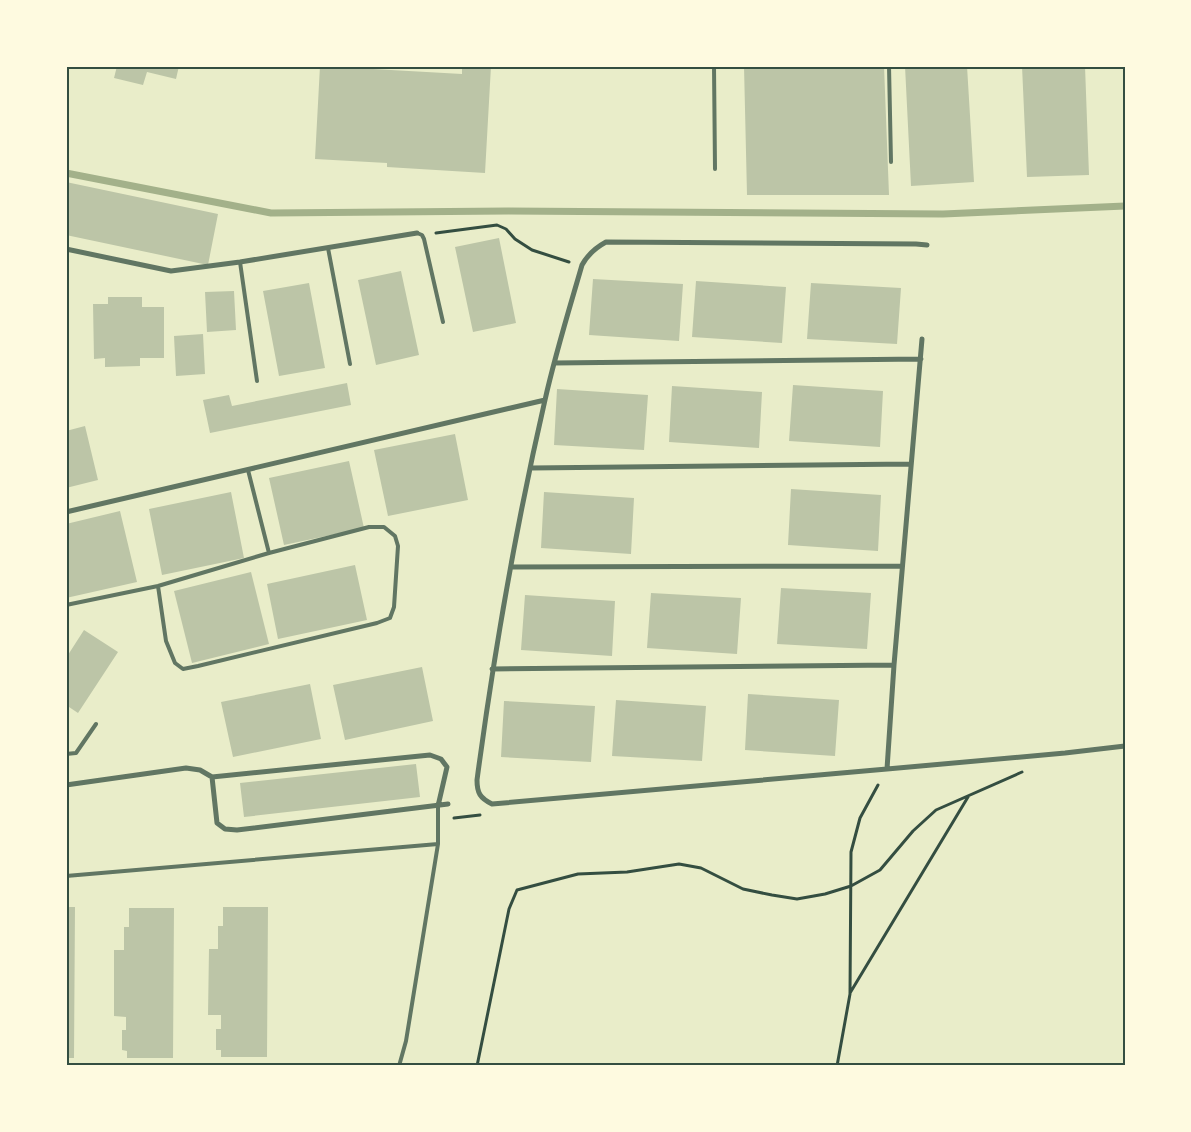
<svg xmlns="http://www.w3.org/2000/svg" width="1191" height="1132" font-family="'Varela Round',sans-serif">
  <rect width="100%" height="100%" fill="#e9edc9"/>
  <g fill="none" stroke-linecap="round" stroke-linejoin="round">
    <path stroke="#a3b18a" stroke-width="7" d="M66,173L271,213L508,211L943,214L1125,206"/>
  </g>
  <path fill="#bcc5a7" d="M117,66H179L176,79L147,72L143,85L114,78Z
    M320,66L462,74V66H491L485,173L387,167V163L315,159Z
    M744,66H884L889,195H747Z
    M905,66H967L974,182L911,186Z
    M1022,66H1085L1089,175L1027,177Z
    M66,182L218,214L208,265L66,235Z
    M499,238L516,323L473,332L455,247Z
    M401,271L419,355L376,365L358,280Z
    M593,279L683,284L679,341L589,335Z
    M696,281L786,287L782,343L692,337Z
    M309,283L325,368L279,376L263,291Z
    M811,283L901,288L897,344L807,339Z
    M234,291L236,330L207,332L205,292Z
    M108,297H142V307H164V358H140V366L105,367V358L94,359L93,304H108Z
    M203,334L205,374L176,376L174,336Z
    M347,383L351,405L210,433L203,400L229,395L232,406Z
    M793,385L883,391L880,447L789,441Z
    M672,386L762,392L759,448L669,442Z
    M557,389L648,395L644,450L554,445Z
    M85,426L98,480L66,488V431Z
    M455,434L468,500L388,516L374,450Z
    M349,461L364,528L284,545L269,478Z
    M791,489L881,495L878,551L788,545Z
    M231,492L244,558L162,575L149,509Z
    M544,492L634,498L631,554L541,548Z
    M120,511L137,582L66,598V524Z
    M355,565L367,620L278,639L267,584Z
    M251,572L269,644L192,663L174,591Z
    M781,588L871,593L867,649L777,644Z
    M651,593L741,598L737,654L647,648Z
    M525,595L615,601L612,656L521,650Z
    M84,630L118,652L78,713L66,705V658Z
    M422,667L433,721L345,740L333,685Z
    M310,684L321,739L233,757L221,702Z
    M748,694L839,700L835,756L745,750Z
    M616,700L706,706L702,761L612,756Z
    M504,701L595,706L591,762L501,757Z
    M416,764L420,797L244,817L240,783Z
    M66,907H75L74,1058H66Z
    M223,907H268L267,1057H221V1050H216V1029H221V1015H208L209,949H218V926H223Z
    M129,908H174L173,1058H127V1051L122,1050V1030H126V1017L114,1016V950H124V927H129Z"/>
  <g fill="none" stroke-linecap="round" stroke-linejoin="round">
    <path stroke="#344e41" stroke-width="3" d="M436,233L497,225L506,229L515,239L532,250L569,262
      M454,818L480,815
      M850,993L968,797
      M477,1066L509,909L517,890L578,874L627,872L679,864L701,868L743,889L772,895L797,899L825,894L851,886L880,870L913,831L936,810L1022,772
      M837,1066L850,994L851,852L860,818L878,785"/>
    <path stroke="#617663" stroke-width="4" d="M714,66L715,169
      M889,66L891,162
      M417,233L422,235L424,239L443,322
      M328,248L350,364
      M240,262L257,381
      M248,470L269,553
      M66,605L158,586L269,553L369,527H384L395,536L398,546L394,607L390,618L377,623L198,666L183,669L175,663L166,641L158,586
      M66,754L76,753L96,724
      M438,844V806
      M66,876L438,844L406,1041L399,1066"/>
    <path stroke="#617663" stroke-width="5" d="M66,249L171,271L240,262L417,233
      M922,339L894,665L887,769L492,804C480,798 477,793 477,780C494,653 516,526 545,400C555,355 569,310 582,265C588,254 595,248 606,242L916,244L927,245
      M554,363L921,359
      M531,468L911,464
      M66,512L545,400
      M511,567L902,566
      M492,669L894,665
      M887,769L1065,753L1125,746
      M212,777L430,755L441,759L447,767L438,806
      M66,785L186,768L200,770L212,777L217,823L225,829L237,830L448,804"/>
  </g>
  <rect width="1191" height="1132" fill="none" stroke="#fefae0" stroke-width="135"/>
  <rect x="68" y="68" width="1056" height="996" fill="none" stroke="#344e41" stroke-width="2"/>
</svg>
